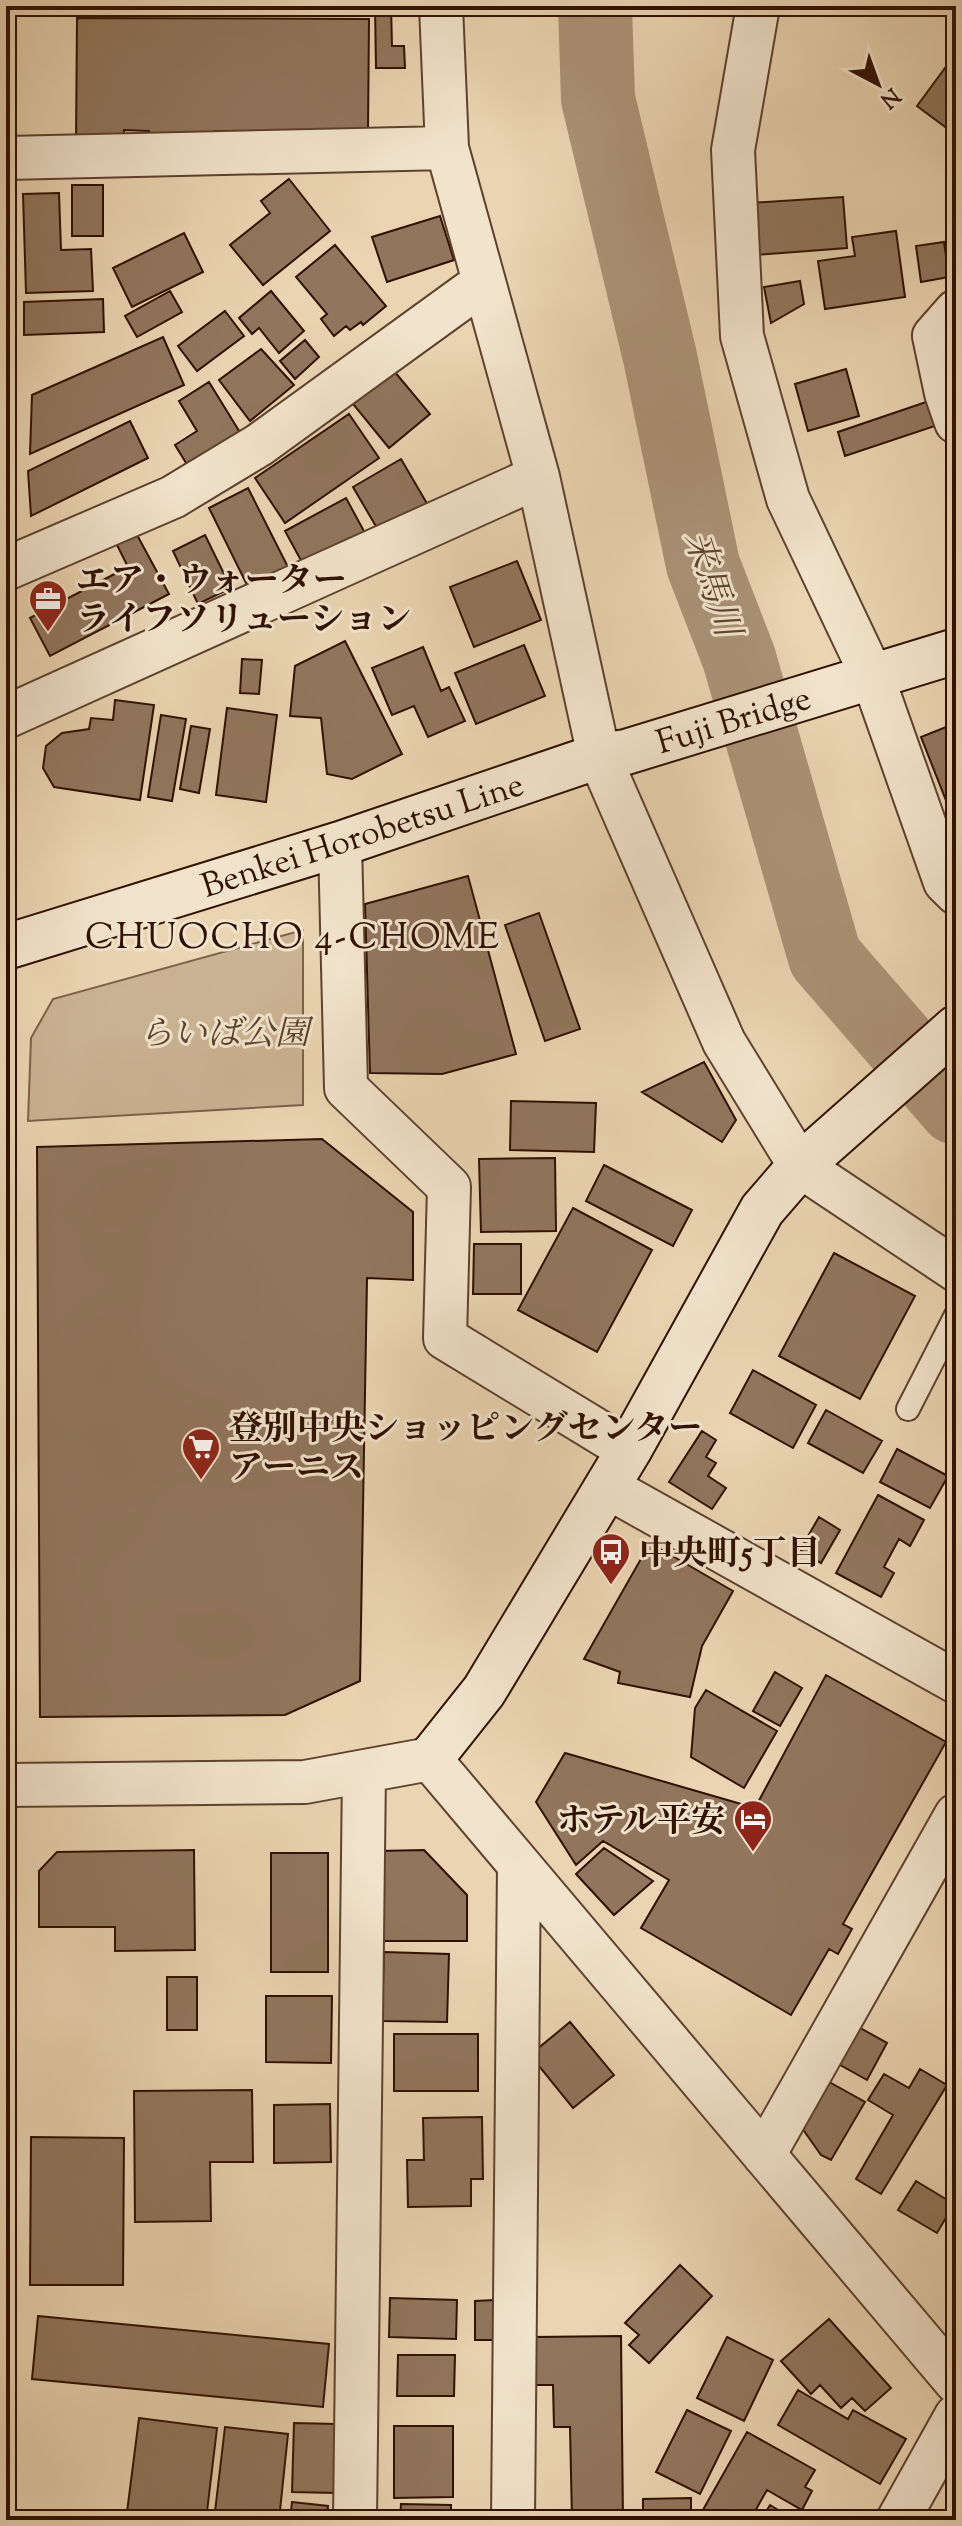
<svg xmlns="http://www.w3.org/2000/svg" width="962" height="2526" font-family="'Sorts Mill Goudy','Noto Serif JP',serif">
  <rect width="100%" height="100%" fill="#ead4b1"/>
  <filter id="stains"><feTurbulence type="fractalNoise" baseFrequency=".0025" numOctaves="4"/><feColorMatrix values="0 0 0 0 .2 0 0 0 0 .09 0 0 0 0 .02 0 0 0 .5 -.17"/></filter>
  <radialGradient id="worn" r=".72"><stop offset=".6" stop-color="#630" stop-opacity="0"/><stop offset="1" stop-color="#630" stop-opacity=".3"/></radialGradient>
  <path fill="#cab393" stroke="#7d624a" stroke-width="2" d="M303,930V1105L28,1121L31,1038L53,999Z"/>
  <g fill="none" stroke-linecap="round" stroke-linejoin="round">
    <path stroke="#ab9276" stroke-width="74" d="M595,6L598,99L660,357L703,565L739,658L825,957L956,1108"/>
  </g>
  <path fill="#91765d" stroke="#301102" stroke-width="2" d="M375,6H391L392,46H404L405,68H376Z
    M77,18L369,19L368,131H215L214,143H149V131L124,130V143H76Z
    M956,53V135L917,106Z
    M289,179L330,231L263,285L230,245L270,213L261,201Z
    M72,185H103V236H72Z
    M59,193L61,250L91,249L93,291L26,293L23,194Z
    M843,197L847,248L754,255L750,203Z
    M440,216L454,260L387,282L372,237Z
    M896,231L905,297L825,309L818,261L855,256L852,237Z
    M184,233L203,272L132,307L113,268Z
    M944,242L949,277L921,282L916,246Z
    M335,245L386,306L363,325L361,322L350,330L346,326L334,336L321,319L327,314L296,277Z
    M800,281L804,304L771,323L764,287Z
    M170,291L182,312L137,337L125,316Z
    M271,291L304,331L279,353L259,328L252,334L239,318Z
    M103,299L104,332L24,335V302Z
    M225,311L244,336L197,371L178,346Z
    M163,337L184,385L30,454L32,395Z
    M305,340L319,357L295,379L280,361Z
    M261,349L294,385L250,421L219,380Z
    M846,369L859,416L808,431L795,384Z
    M394,371L430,414L389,448L353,404Z
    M209,382L244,439L191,471L175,445L197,431L179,401Z
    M929,401L938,425L845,456L838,432Z
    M349,414L379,458L285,523L255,478Z
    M130,421L148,458L31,516L28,471Z
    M401,459L429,507L381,535L353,487Z
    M248,488L290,571L250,591L209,508Z
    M346,498L365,533L304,566L285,531Z
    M136,533L169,594L50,656L30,618L128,567L116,543Z
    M205,535L231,588L198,604L173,551Z
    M517,561L541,620L474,647L450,587Z
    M345,641L402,754L352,779L327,774L321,718L290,716L295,666Z
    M524,645L545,696L476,724L455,673Z
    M423,647L441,691L449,687L465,721L428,737L414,706L392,715L372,668Z
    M242,659L262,660L259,694L240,693Z
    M115,700L154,705L140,800L54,787L43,768L46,746L62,733L89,729L91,718L113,720Z
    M227,708L277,715L266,802L216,795Z
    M161,715L186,719L172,801L148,797Z
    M956,723V800L947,803L921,737Z
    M191,726L210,729L199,793L180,789Z
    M468,876L516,1054L442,1074L370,1073L365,904Z
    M539,913L580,1029L545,1041L505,925Z
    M704,1062L736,1120L722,1142L642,1092Z
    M511,1101L596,1103L594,1152L510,1150Z
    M322,1139L413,1212V1280L367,1278L360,1681L285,1715L40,1717L37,1147Z
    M555,1158L556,1231L481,1232L479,1159Z
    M604,1165L692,1210L673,1246L586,1201Z
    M573,1208L652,1250L597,1352L518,1310Z
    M474,1244H521V1294H473Z
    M834,1253L915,1296L860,1399L779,1356Z
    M753,1370L816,1405L793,1448L730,1413Z
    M826,1410L882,1441L863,1473L808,1443Z
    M702,1431L716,1440L706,1457L716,1463L708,1476L726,1488L712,1509L669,1482Z
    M897,1449L948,1476L930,1508L880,1482Z
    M878,1495L924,1520L910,1546L899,1539L884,1567L894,1573L881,1597L836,1573Z
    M819,1517L840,1530L821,1563L800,1550Z
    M650,1543L733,1591L702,1646L690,1697L618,1683L620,1672L584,1659Z
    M775,1672L802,1688L780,1726L753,1711Z
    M826,1675L946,1742L843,1924L852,1929L838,1954L829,1949L791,2015L641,1928L669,1880L603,1841L576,1865L536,1802L565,1753L755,1808Z
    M706,1690L777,1731L744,1788L691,1757L695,1708Z
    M604,1848L653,1881L614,1915L576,1874Z
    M194,1850L195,1950L115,1951V1927H39V1871L57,1852Z
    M424,1850L467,1895V1941H378V1851Z
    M271,1853H328V1972H271Z
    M384,1952L449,1954L447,2022L382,2021Z
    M167,1977H197V2030H167Z
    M266,1996H332L331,2063L266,2062Z
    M570,2022L614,2075L573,2108L530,2055Z
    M855,2025L887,2043L867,2080L835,2062Z
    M394,2034H478V2091H394Z
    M920,2069L947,2085L881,2194L856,2179L893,2115L868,2100L884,2074L909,2088Z
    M822,2078L865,2102L831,2160L821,2155L797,2121Z
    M252,2090L253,2162H210L211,2221L135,2222L134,2091Z
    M330,2104L331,2162L274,2163V2105Z
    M482,2117L483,2179H471V2206L408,2207L407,2160H424L423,2118Z
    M31,2137L124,2138L123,2285H30Z
    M916,2181L954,2204L937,2233L898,2210Z
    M680,2265L712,2296L649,2363L629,2345L639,2335L625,2323Z
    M390,2298L457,2300L456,2339L389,2337Z
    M494,2300L495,2340H475V2301Z
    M38,2316L329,2344L323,2407L32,2379Z
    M829,2319L891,2388L865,2411L852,2398L841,2408L820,2385L811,2394L781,2361Z
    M621,2336L623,2520H572L570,2427H554L553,2385H534L533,2337Z
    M727,2337L773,2360L744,2421L697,2398Z
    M398,2355H455L454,2396H397Z
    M798,2390L848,2419L853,2410L906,2439L880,2484L778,2425Z
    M687,2410L731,2431L700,2494L656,2472Z
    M139,2418L217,2428L206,2520H126Z
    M294,2423L337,2424L335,2493L292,2492Z
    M394,2426H453V2497L394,2498Z
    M225,2427L288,2434L279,2520H214Z
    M747,2432L815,2470L805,2487L812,2491L802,2510L767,2490L750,2520H709L700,2515Z
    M691,2498V2520H643V2499Z
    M292,2502L328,2506L327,2520H290Z
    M401,2504L451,2505V2520H400Z
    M770,2505L795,2520H761Z"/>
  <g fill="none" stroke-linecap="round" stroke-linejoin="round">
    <g stroke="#5e422e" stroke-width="26">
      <path id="lane" d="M908,1409L956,1315"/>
    </g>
    <g stroke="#5e422e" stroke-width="46">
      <path id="street" d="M441,6L447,148
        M758,6L733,150L742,336L788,499L873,678L945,882L956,893
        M6,158L447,148L538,477L599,756L724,1042L800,1166L956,1270
        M956,311L934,336L946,393L956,422
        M6,569L173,497L259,445L484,282
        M6,717L538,477
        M340,844L346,1088L449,1187L445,1338L629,1450
        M607,1487L956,1682
        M6,1785L305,1782L430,1759L956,2382
        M764,2155L956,1815
        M355,2520L364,1772
        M513,2520L519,1865
        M898,2520L956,2416"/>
    </g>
    <g stroke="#301102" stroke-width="48">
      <path id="secondary" d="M6,947L340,844L599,756L626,752L956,651
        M430,1759L484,1691L629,1450L762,1210L800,1166L956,1028"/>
    </g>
    <use href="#lane" stroke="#f1e3cc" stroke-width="22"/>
    <use href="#street" stroke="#f1e3cc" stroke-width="42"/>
    <use href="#secondary" stroke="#f1e3cc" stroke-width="44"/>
  </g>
  <defs>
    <g id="office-pin" transform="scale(2)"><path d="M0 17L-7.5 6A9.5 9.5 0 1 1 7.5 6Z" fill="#8f2418" stroke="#f1e3cc"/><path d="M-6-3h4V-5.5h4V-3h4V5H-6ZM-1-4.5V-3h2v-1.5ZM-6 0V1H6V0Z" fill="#fff"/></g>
    <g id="supermarket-pin" transform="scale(2)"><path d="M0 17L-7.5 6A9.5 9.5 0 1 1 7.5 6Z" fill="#8f2418" stroke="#f1e3cc"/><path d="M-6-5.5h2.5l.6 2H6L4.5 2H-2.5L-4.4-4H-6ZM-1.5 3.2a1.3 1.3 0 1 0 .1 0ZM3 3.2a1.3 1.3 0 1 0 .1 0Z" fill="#fff"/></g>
    <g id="bus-pin" transform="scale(2)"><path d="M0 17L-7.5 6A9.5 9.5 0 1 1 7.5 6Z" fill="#8f2418" stroke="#f1e3cc"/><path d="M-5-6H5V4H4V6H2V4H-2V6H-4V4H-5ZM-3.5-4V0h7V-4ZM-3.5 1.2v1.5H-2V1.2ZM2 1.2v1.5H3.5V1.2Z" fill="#fff"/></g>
    <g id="hotel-pin" transform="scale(2)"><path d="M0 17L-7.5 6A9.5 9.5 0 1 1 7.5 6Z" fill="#8f2418" stroke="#f1e3cc"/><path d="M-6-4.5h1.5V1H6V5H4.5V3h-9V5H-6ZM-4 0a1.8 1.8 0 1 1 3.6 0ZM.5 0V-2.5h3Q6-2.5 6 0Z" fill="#fff"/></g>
  </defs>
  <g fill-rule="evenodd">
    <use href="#office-pin" x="48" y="599"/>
    <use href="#supermarket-pin" x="201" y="1447"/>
    <use href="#bus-pin" x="611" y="1552"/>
    <use href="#hotel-pin" x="753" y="1819"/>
  </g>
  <g text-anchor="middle" stroke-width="6" stroke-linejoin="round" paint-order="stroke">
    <g font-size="34" font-weight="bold" fill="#301102" stroke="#f1e3cc" text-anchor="start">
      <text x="76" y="591">エア・ウォーター<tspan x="76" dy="39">ライフソリューション</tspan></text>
      <text x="229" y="1439">登別中央ショッピングセンター<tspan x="229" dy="39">アーニス</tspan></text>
      <text x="639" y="1564">中央町5丁目</text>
      <text x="725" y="1831" text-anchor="end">ホテル平安</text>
    </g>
    <g font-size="34" fill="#301102" stroke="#f1e3cc">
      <text transform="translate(733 719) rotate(-17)" y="12">Fuji Bridge</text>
      <text transform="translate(362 834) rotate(-18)" y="12">Benkei Horobetsu Line</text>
    </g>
    <g font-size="34" font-style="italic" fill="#5e422e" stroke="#f1e3cc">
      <text x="224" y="1044">らいば公園</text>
    </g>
    <g font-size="36" font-style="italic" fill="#614530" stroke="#f1e3cc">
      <text transform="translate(714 583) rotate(72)" y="13">来馬川</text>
    </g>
    <g font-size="36" letter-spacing="2" fill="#301102" stroke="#f1e3cc">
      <text x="293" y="948">CHUOCHO 4-CHOME</text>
    </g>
  </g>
  <rect width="962" height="2526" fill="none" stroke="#ead4b1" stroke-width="32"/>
  <rect x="8" y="8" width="946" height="2510" fill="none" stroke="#301102" stroke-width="4"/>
  <rect x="16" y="16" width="930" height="2494" fill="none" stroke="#301102" stroke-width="2"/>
  <g transform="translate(878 84) rotate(139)" stroke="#f1e3cc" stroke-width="6" paint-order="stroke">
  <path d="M0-6L14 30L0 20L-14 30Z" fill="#301102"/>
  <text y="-12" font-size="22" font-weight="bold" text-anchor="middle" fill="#301102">N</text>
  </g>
  <rect width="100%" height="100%" filter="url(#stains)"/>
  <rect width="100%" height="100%" fill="url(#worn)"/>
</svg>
